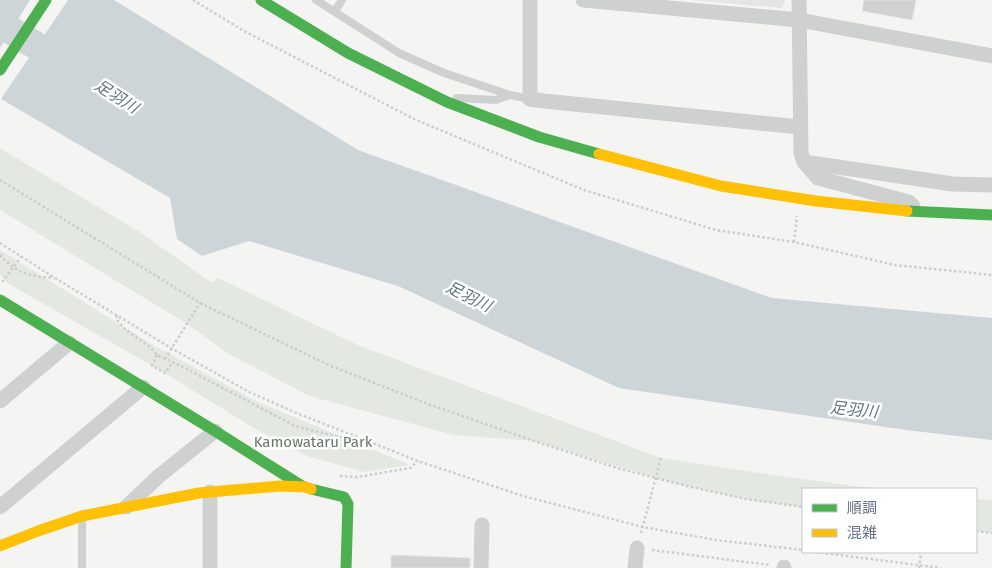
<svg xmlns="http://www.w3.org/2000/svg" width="992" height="568" font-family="'Fira Sans','Noto Sans JP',sans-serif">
  <rect width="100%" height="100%" fill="#f4f5f3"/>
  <path fill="#e4e6e5" d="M689,0H785V1L782,8Z"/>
  <path fill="#e3e8e1" d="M0,148L140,232L212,283L218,278L360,346L661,458L759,473L877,489H803V507L746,499L691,487L656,478L534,441L454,435L309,396L229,354L187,324L0,210Z
    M0,250L153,345L258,402L410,465L364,472L307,456L260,432L158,369L7,283L0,274Z
    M976,499L992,500V533L976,531Z"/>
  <path fill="#ced5d8" d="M0,0H30L0,48Z
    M68,0H114L358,150L772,298L992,318V440L906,430L619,388L398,286L249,241L202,256L177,239L170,198L1,99Z"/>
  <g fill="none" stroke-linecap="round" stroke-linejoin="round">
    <path stroke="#ced5d8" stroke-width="28" d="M0,24L68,65"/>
  </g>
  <path fill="#d0d1d1" stroke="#e4e4e2" d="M864,0H916L912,20L862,11Z
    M391,555L470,558V568H391Z"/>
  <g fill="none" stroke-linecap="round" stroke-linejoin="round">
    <path stroke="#cbcccd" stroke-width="2.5" stroke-dasharray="2.5 2.5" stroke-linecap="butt" d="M193,0L244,31L414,119L584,190L716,230L794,242L895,265L992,275
      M0,180L200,303L331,366L428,404L534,441L617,468L691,487L746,499L803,507
      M794,242L797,216
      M0,243L55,278L171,348L249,392L299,414L418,461L523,496L643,527L716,540L803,550
      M0,255C4,259 8,263 12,266C24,276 40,277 54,278
      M2,282L21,257
      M116,315L118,321L125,329L151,348L157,355L183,367L295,426L330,435L363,441
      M157,355L152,366L165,373L172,363
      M165,359L200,303
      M340,476L357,477L410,468L418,461
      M976,531L992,533
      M641,533L661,458
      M652,550L770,565
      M816,552L941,568
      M919,568L921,552"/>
    <path stroke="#cfd0d0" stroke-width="8" d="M316,0L399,53L444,73L510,95L530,99
      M335,11L342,0
      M457,98L496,100L510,95
      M82,568V518"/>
    <path stroke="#cfd0d0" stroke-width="15" d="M530,0V99L544,101L800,127
      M583,0L799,20L992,56
      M799,0L801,153L804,162L818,178L909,202L913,206
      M804,162L953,184L992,185
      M0,401L69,343
      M210,492V568
      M0,507L143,387
      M126,507L159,476L215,431
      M481,568L482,525
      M635,568L637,548
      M784,568V567"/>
    <path stroke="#4caf50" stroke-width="11" d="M261,0L348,53L447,102L539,137L599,154
      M0,70L46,0
      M907,211L992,215
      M0,300L215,431L302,486
      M311,489L344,497L348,504L346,568"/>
    <path stroke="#ffc107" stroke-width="11" d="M599,154L721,186L816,201L907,211
      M0,546L38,531L82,516L199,493L280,486L305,487L311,489"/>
  </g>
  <g text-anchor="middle" stroke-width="5" stroke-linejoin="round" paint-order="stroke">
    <g font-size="15" fill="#647b63" stroke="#fff">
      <text x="313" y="447">Kamowataru Park</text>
    </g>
    <g font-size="16" font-style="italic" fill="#5f7380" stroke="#fff">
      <text transform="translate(117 96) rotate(32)" y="6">足羽川</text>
      <text transform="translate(469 296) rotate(26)" y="6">足羽川</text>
      <text transform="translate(854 409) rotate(6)" y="6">足羽川</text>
    </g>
  </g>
  <rect x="802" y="488" width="175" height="65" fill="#ffffff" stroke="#c1c6ce"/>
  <rect x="812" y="504" width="25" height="8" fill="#4caf50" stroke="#c1c6ce"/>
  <text x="847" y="513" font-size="15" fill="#647184">順調</text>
  <rect x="812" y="529" width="25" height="8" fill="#ffc107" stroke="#c1c6ce"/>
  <text x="847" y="538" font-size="15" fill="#647184">混雑</text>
</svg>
